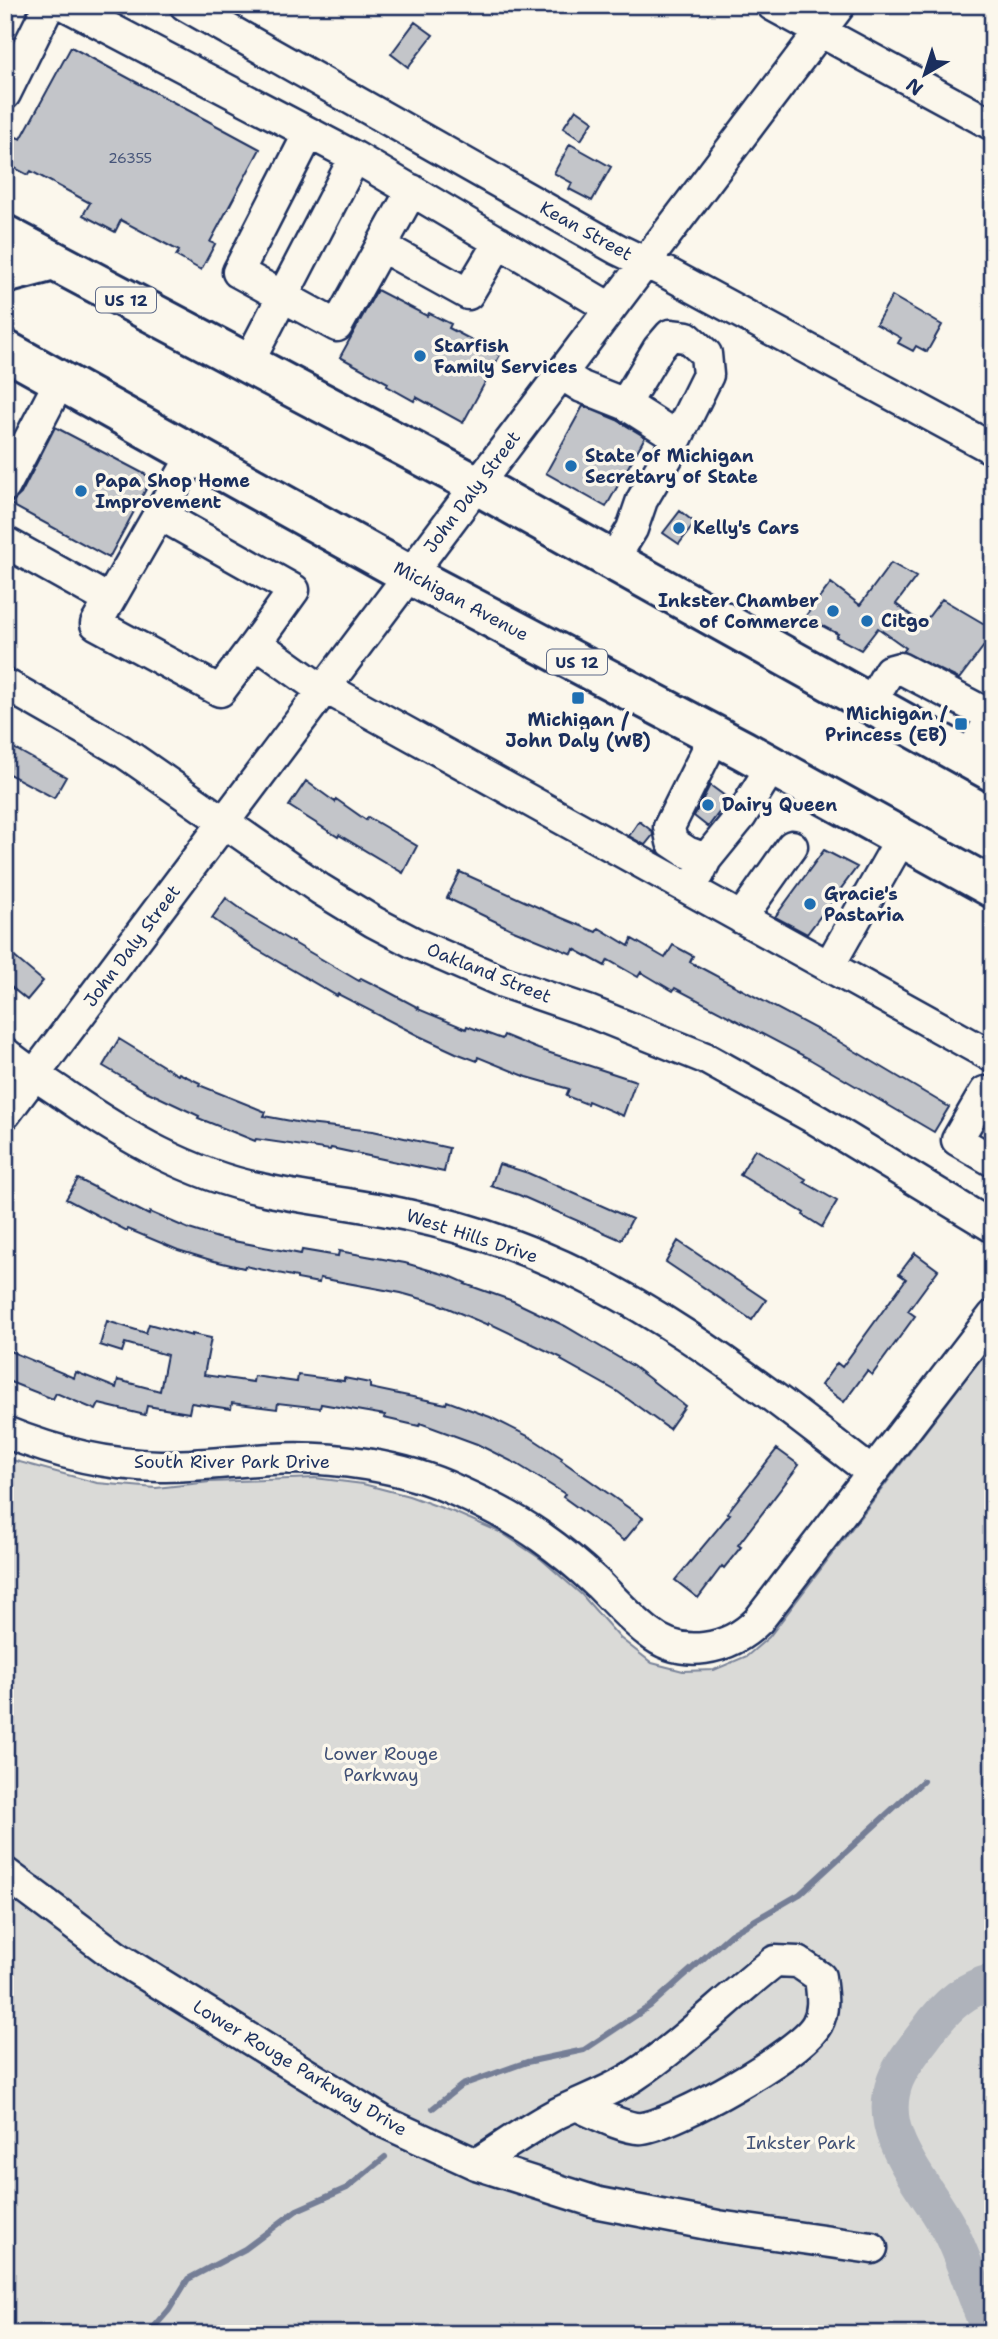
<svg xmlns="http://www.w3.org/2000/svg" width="998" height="2339" font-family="'Shantell Sans',sans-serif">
  <rect width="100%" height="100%" fill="#fbf7ec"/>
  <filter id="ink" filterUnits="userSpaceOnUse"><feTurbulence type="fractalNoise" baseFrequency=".0143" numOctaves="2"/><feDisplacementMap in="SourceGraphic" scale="14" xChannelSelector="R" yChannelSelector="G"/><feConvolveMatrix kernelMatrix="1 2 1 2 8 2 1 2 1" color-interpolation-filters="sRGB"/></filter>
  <g filter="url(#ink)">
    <path fill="#dadad7" stroke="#7a849a" stroke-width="2" d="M993,1343V2334H5V1458L97,1483L156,1488L210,1482L315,1478L363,1484L409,1496L456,1513L502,1533L541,1559L582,1595L620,1638L652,1663L683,1671L714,1670L747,1656L769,1637Z"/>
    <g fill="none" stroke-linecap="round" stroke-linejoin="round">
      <path stroke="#747e96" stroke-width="6" d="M433,2108L462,2085L527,2062L584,2050L650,2006L731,1934L800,1894L923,1781
        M148,2334L169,2310L188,2279L245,2249L297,2210L347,2188L385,2157"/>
      <path stroke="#afb3bb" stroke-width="37" d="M991,2334C977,2301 967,2267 952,2235C930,2188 873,2139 895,2081C902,2063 916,2047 927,2032C943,2009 964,1988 993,1982"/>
    </g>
    <path fill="#c3c5c9" stroke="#1b2f5e" stroke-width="2" d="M415,22L433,35L408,67L391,54Z
      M71,47L260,149L210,242L215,244L201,270L176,256L179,251L121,220L115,232L83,215L90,203L31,171L28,175L5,163V153L14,136L21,139Z
      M576,109L593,121L581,140L563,128Z
      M570,144L611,167L592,201L569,189L572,183L554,173Z
      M377,290L427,316L429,313L451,324L449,328L500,355L463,423L416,397L414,401L387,386L388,383L340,357Z
      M892,296L942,325L927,352L916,346L913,351L898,343L901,338L876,324Z
      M583,406L617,420L645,437L606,507L546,473Z
      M55,427L152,478L109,558L10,504L21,494Z
      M680,511L695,523L679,544L663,533Z
      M891,563L916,577L896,604L923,624L942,599L993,629V634L959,679L903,652L906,648L878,628L861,650L836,637L838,634L805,617L831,583L860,605Z
      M10,746L66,777L54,798L5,772V755Z
      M306,781L335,802L336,799L366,820L368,817L417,846L403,873L339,835L338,837L289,806Z
      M710,785L729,799L708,827L694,816Z
      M639,821L652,831L653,835L645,845L629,836Z
      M824,850L857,867L807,934L775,917Z
      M460,872L562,918L596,932L599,928L629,946L632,939L665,958L673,945L693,956L690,962L833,1038L949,1107L934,1132L806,1057L675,988L673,991L641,972L638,977L608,960L605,966L574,949L572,954L511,929L447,898Z
      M226,898L248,914L247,915L294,943L359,981L361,978L385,990L419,1008L418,1009L466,1029L467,1026L502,1039L504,1035L538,1049L636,1081L623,1116L588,1101L587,1104L566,1096L569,1089L527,1077L478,1057L477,1061L456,1053L419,1036L338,994L337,996L253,947L212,918Z
      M5,949L43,981L27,1000L5,982Z
      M119,1039L178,1075L179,1073L200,1083L199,1085L266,1112L264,1116L307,1124L373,1131L449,1148L444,1172L331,1148L330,1150L256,1139L255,1141L233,1132L198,1118L199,1116L146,1091L103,1066Z
      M755,1149L806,1179L804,1182L837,1201L822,1227L803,1215L804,1213L740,1175Z
      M499,1164L528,1173L632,1219L621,1240L519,1195L491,1186Z
      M78,1179L149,1215L150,1212L189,1229L218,1238L301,1254L302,1250L338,1256L339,1251L405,1263L450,1276L466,1283L465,1284L513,1301L565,1326L633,1366L685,1406L669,1429L618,1392L561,1360L562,1358L489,1323L488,1325L436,1303L401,1293L320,1278L319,1283L297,1279V1277L245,1266L244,1268L214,1261L178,1250L128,1229L127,1231L66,1199Z
      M678,1241L766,1300L752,1320L666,1262Z
      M915,1253L938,1270L908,1311L915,1316L872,1375L867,1371L844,1402L821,1385L837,1363L842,1367L906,1279L899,1274Z
      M107,1321L146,1333L149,1324L192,1336V1334L211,1338L204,1375L253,1382L254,1376L297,1382L298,1375L344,1381V1378L370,1383V1388L446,1404L447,1401L490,1417L530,1437L562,1458L561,1460L643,1518L624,1541L563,1497L565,1494L517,1464L477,1444L420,1423L419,1426L384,1418L385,1415L321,1404L320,1408L278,1403L277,1409L232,1403L231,1409L191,1403L189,1413L147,1406L145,1415L99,1404L96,1410L56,1393L53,1399L5,1380V1349L74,1378L76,1372L116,1388L118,1380L160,1391L167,1355L125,1343L122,1352L100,1345Z
      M777,1449L799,1465L738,1545L741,1547L724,1568L722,1566L698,1598L675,1580L730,1514L727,1513Z"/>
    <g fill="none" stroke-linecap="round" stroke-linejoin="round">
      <g stroke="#1b2f5e" stroke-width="35">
        <path id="minor" d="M65,5L355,157L247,365
          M185,5L617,249L669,274L993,449
          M772,5L993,125
          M5,94L49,5
          M309,133L238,272L337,326L412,190
          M355,157L610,308
          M381,246L468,294L499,242
          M561,374L582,387L625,404L658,349L670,335L687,337L706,354L708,375L668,456L642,500L632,529L613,560
          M625,404L677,437
          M5,486L60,381
          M159,514L193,455
          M5,542L109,600
          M256,643L294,590L159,514L96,624L220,691L256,643L323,691
          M5,684L122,751L320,889L374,922L416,944L503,982L588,1011L705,1058L817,1120L993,1227
          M326,688L993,1057
          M870,704L889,671L900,668L993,717
          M969,758L992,716
          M706,859L687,852L672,842L669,827L715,735
          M699,874L706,859L741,816L772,766
          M741,918L792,846
          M829,966L902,837
          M5,1053C24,1069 46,1082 66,1096C126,1137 188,1174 261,1189C309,1200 359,1204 407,1215C441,1222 476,1232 509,1244C645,1293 758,1385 871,1472
          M993,1096L985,1092L957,1140L993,1161
          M5,1114L477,485L840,5
          M5,1432C54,1452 107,1465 160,1466C197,1466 234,1461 271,1459C330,1455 404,1466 457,1491C486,1504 515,1518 541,1537C561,1551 580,1567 598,1584C614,1600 630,1618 648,1632C682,1660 729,1650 758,1621L993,1316
          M5,1873L117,1957L384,2122L476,2164L599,2203L718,2226L872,2248
          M476,2164C503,2147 529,2128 558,2113C582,2101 611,2091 634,2076C685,2042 727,1998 775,1961L798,1962L820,1977C822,1994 825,2009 817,2024C802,2053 675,2124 642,2128C627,2130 590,2111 576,2105"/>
      </g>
      <g stroke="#1b2f5e" stroke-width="44">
        <path id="major" d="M5,235L477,485L993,772
          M5,274L54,261
          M5,350L410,575L743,750L993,888"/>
      </g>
      <use href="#minor" stroke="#fbf7ec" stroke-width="30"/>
      <use href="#major" stroke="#fbf7ec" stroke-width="38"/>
    </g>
  </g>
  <g fill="#1f6fb2" stroke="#fbf7ec" stroke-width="2.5">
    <circle cx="420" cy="356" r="7"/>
    <circle cx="571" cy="466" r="7"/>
    <circle cx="81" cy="491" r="7"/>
    <circle cx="679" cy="528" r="7"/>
    <circle cx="833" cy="611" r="7"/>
    <circle cx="867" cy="621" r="7"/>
    <rect x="571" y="691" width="14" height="14" rx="3.5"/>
    <rect x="954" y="717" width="14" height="14" rx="3.5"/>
    <circle cx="708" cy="805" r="7"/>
    <circle cx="810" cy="904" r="7"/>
  </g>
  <g text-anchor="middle" stroke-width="7" stroke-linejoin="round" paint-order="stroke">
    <g font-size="14" fill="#455479">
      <text x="130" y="163">26355</text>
    </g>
    <g fill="#fbf7ec" stroke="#5e6b89" stroke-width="2">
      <rect x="96" y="287.5" width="60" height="25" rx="5"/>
      <rect x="547" y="649.5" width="60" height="25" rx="5"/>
    </g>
    <g font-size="16" font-weight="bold" fill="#1b2f5e">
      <text x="126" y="306">US 12</text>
      <text x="577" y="668">US 12</text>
    </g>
    <g font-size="18" fill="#1b2f5e" stroke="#fbf7ec">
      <text transform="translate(586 231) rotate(29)" y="6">Kean Street</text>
      <text transform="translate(472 492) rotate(-53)" y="6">John Daly Street</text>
      <text transform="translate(461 601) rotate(28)" y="6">Michigan Avenue</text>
      <text transform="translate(132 946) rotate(-53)" y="6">John Daly Street</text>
      <text transform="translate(489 973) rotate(22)" y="6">Oakland Street</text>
      <text transform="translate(472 1236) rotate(18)" y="6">West Hills Drive</text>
      <text x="232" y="1468">South River Park Drive</text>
      <text transform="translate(300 2068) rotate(31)" y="6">Lower Rouge Parkway Drive</text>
    </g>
    <g font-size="18" font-weight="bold" fill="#1b2f5e" stroke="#fbf7ec" text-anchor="start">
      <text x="434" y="352">Starfish<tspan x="434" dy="21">Family Services</tspan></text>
      <text x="585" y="462">State of Michigan<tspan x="585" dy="21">Secretary of State</tspan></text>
      <text x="95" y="487">Papa Shop Home<tspan x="95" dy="21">Improvement</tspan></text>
      <text x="693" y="534">Kelly's Cars</text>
      <text x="819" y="607" text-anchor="end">Inkster Chamber<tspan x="819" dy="21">of Commerce</tspan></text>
      <text x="881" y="627">Citgo</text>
      <text x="947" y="720" text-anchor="end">Michigan /<tspan x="947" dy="21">Princess (EB)</tspan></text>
      <text x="578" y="726" text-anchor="middle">Michigan /<tspan x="578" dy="21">John Daly (WB)</tspan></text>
      <text x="722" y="811">Dairy Queen</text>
      <text x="824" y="900">Gracie's<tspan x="824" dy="21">Pastaria</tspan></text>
    </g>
    <g font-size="18" fill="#415176" stroke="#fbf7ec">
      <text x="381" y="1760">Lower Rouge<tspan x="381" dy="21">Parkway</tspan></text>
      <text x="801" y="2149">Inkster Park</text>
    </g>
  </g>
  <rect width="998" height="2339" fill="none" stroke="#fbf7ec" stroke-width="28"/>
  <rect x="14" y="14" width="970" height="2311" fill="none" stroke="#1b2f5e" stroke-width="2.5" filter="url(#ink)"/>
  <g transform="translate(925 74) rotate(219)" stroke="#fbf7ec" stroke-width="5" paint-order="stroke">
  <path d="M0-5L12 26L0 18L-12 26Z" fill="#1b2f5e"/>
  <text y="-10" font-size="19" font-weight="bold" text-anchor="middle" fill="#1b2f5e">N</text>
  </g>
</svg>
